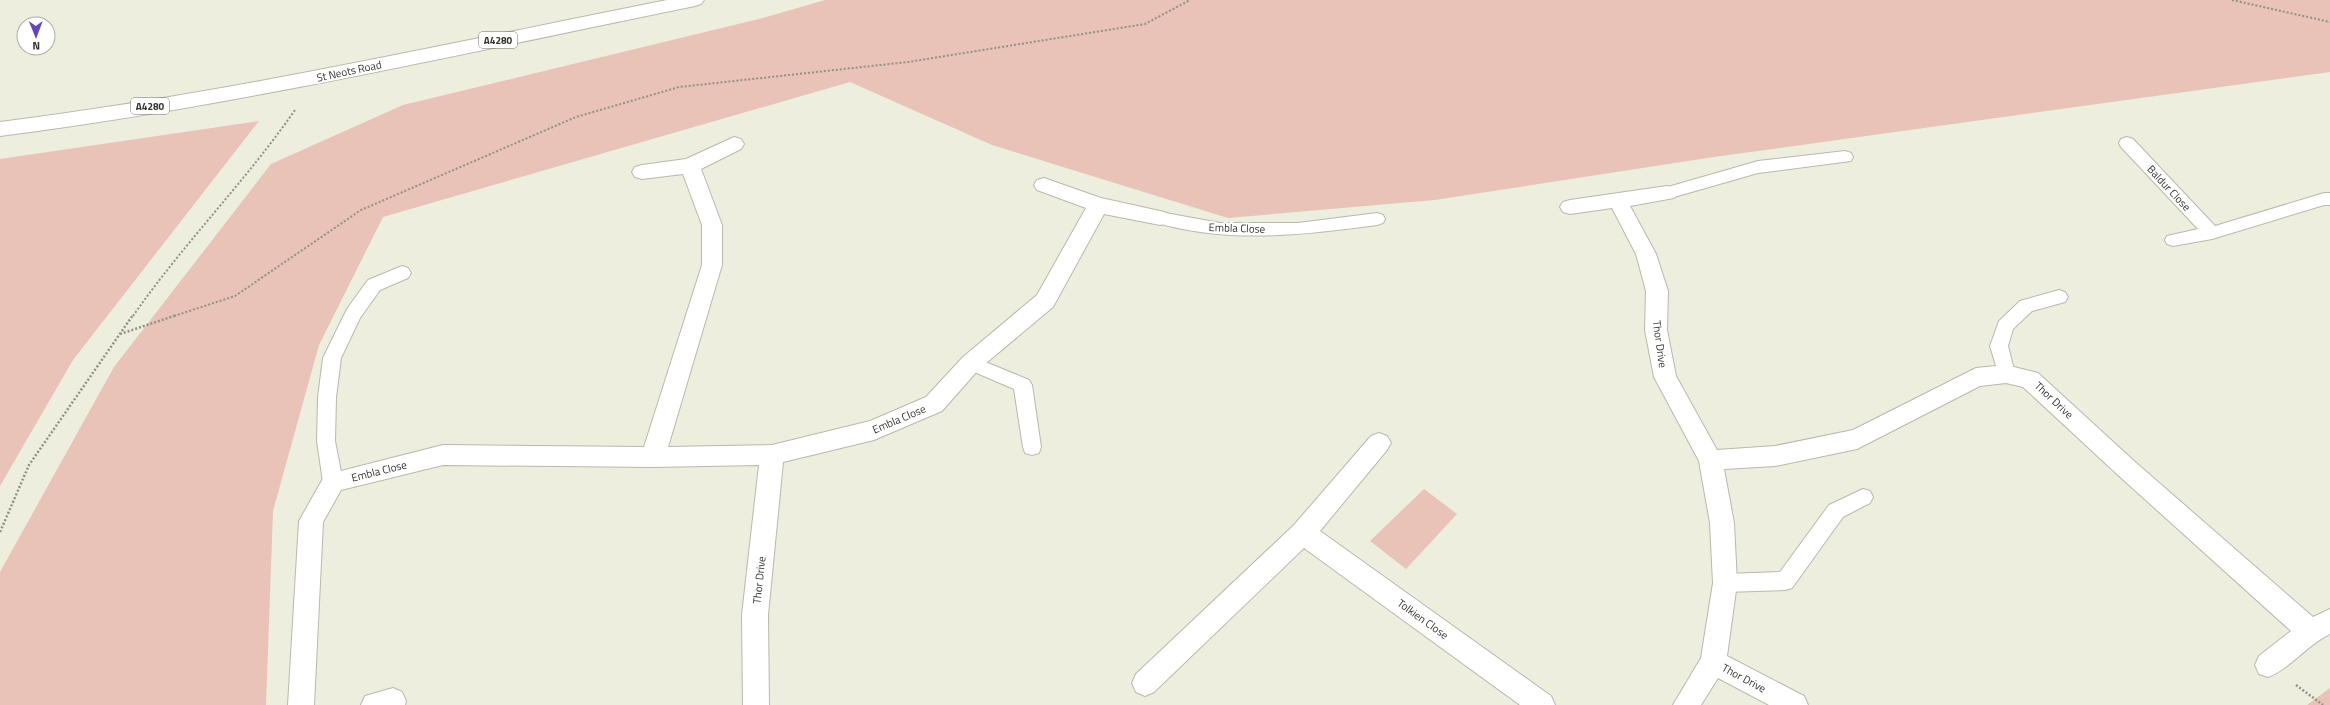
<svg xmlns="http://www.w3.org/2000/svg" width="2330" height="705" font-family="'Titillium Web',sans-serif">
  <rect width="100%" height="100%" fill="#eeeedf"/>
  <path fill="#e9c2b8" d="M825,0H2330V72L1714,157L1435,200L1228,218L992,145L850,82L383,217L319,345L273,511L266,705H0V572L114,367L271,164L403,105L763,18Z
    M259,121L73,360L0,486V159Z
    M1424,489L1457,514L1406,569L1370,541Z
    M2330,688V705H2307Z"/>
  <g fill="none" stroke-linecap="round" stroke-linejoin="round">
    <g stroke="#b9b8ab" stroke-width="2">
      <path id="lane" d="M2127,137L2133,139L2215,226L2324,193H2330V205H2324L2212,239L2173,246L2167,244L2165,240L2167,236L2198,229L2121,147L2119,143L2121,139Z
        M1845,151L1851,153L1853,157L1851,161L1758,173L1667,199L1661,197L1659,193L1661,189L1758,161Z
        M1160,212L1220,223H1298L1377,213L1383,215L1385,219L1383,223L1377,225C1303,235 1227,244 1154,222L1152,218L1154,214Z
        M402,266L408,268L411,273L408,278L380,290L360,318L341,358L336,397L335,441L343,482L340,488L333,490L326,488L323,482L317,441L318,397L323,358L347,309L368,280Z
        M2059,290L2065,292L2068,297L2065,302L2032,311L2013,329L2008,346L2015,374L2012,379L2006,381L2000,379L1990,346L1999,321L2020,301Z
        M971,356L1029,380L1032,385L1041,447L1039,453L1032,455L1025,453L1023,447L1014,389L965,368L962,363L965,358Z
        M1863,489L1870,491L1873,497L1870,503L1843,517L1792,588L1785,590L1725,592L1718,590L1715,583L1718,576L1725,574L1780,572L1829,505Z"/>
    </g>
    <g stroke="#b9b8ab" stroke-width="2">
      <path id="street" d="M734,137L741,139L744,144L741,149L701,169L722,225V265L668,447L772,445L870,421L926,397L963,357L1037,295L1086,208L1037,190L1034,185L1037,180L1044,178L1101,198L1160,211L1167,213L1170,218L1167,223L1160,225L1104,214L1053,307L979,369L942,411L874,440L783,462L768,615L769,705H743L742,615L759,465L653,467L443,465L341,490L323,522L314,705H288L299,521L325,475L443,445L644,447L702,265V225L683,174L642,179L635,177L632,172L635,167L642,165L686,159Z
        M1667,186L1674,188L1677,193L1674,198L1630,206L1656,254L1668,291L1667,330L1676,376L1717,450L1775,446L1853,430L1976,368L2006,365L2038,373L2134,461L2313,617L2330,609V634C2307,645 2291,668 2268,677L2259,674L2255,665L2259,656L2291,631L2118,475L2023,387L2006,383L1980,386L1857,449L1775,466L1724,469L1734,523L1737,583L1727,656L1804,696L1808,705H1769L1718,678L1701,705H1673L1701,658L1713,583L1710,523L1699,461L1654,377L1645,330L1646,291L1636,254L1612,208L1570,214L1563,212L1560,207L1563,202L1570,200Z
        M1379,433L1387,436L1391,443L1387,450L1320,531L1551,696L1555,705H1520L1304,548L1154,692L1145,696L1136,692L1132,683L1136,674L1294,525L1371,436Z
        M393,688L402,692L406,701L405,705H361L365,696Z"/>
    </g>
    <g stroke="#b9b8ab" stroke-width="2">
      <path id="primary" d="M667,0H704L701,4L695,6C464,53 234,106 0,136V122C224,94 446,44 667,0Z"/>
    </g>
    <path stroke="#919186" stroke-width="2" stroke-dasharray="2 2" stroke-linecap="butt" d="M2232,0L2330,22
      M133,316C183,244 245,182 295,110
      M174,316L235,296L361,210L576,117L679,87L908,62L1145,24L1190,0"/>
    <path stroke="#919186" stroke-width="2.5" stroke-dasharray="2 2" stroke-linecap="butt" d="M120,334L177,315
      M0,532L29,465L133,315
      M2296,685L2323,705"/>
    <use href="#lane" fill="#fff" fill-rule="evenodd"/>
    <use href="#street" fill="#fff" fill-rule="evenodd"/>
    <use href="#primary" fill="#fff" fill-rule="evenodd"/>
  </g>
  <g text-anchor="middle" stroke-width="4" stroke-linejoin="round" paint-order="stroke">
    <g fill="#fff" stroke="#71716d" stroke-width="1">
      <rect x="479" y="32" width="38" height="16" rx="3"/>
      <rect x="131" y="98" width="38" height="16" rx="3"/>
    </g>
    <g font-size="10" font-weight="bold" fill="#34342e">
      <text x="498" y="44">A4280</text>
      <text x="150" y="110">A4280</text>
    </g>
    <g font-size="11" fill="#34342e" stroke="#fff">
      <text transform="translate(349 71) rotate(-12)" y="4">St Neots Road</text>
      <text transform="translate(2169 188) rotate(47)" y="4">Baldur Close</text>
      <text transform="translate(1237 228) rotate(2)" y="4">Embla Close</text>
      <text transform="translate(1660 344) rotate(82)" y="4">Thor Drive</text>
      <text transform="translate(2054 400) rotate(43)" y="4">Thor Drive</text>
      <text transform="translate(899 419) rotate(-23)" y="4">Embla Close</text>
      <text transform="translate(379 471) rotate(-14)" y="4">Embla Close</text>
      <text transform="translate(759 580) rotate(-84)" y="4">Thor Drive</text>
      <text transform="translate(1423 619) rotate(36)" y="4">Tolkien Close</text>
      <text transform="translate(1744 678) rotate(28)" y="4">Thor Drive</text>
    </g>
  </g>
  <g transform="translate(36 36) rotate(179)"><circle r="19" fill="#ffffff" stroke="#aeaeab"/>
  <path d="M0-3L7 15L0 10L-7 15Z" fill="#6544bd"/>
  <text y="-6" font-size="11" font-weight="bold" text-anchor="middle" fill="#34342e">N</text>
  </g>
</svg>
